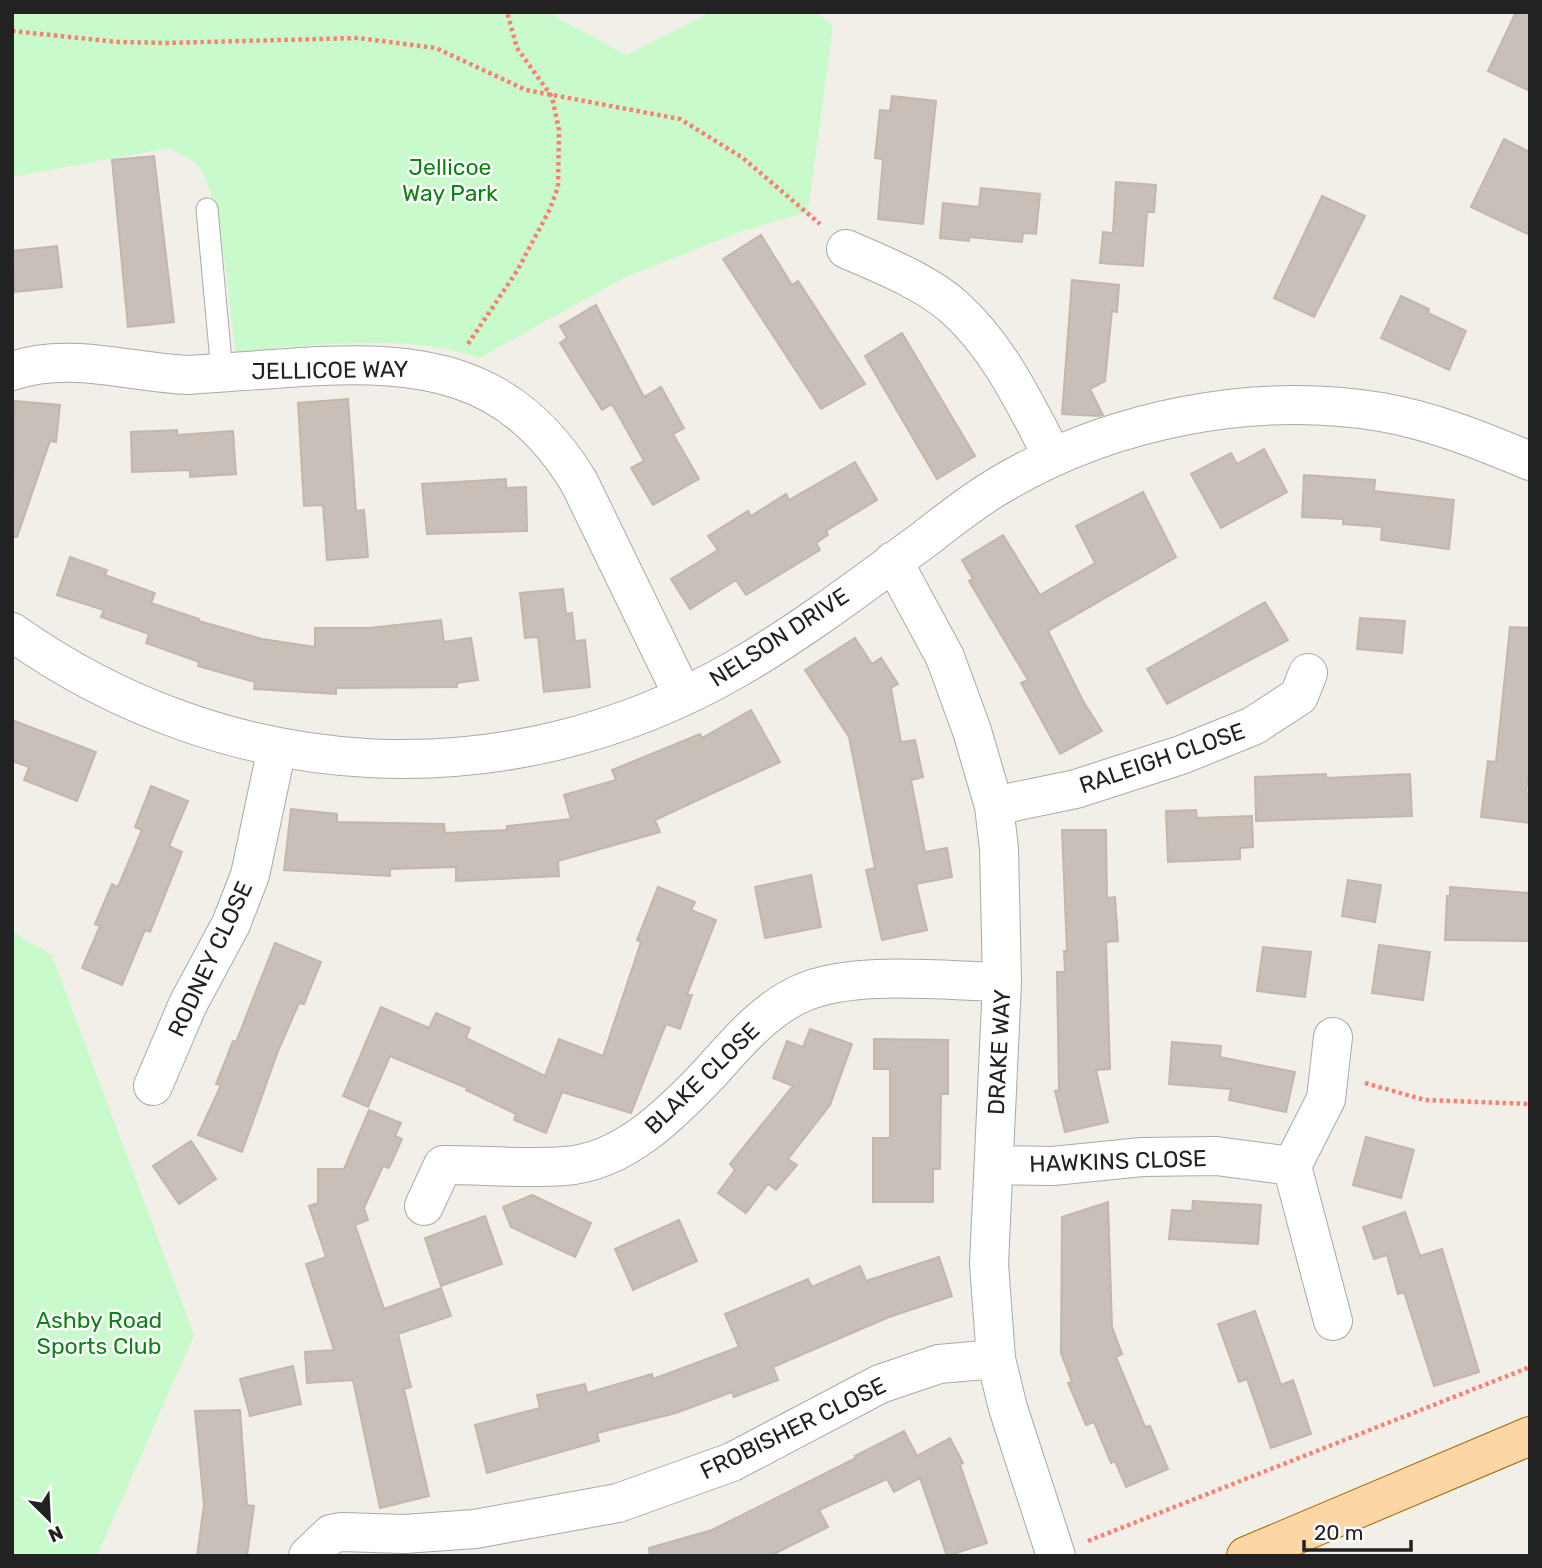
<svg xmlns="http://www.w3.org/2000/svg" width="1542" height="1568" font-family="Rubik,sans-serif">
  <rect width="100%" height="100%" fill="#f2efe9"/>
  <path fill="#c8facc" d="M12,12H547L626,55L712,12H816L833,26L808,212L742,231L624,278L479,358C408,332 311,346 236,352C230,313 221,191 197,165C191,158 177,153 169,148L12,177Z
    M12,932L52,955L194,1335L97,1556H12Z"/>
  <path fill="#c7bfb8" stroke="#c4b6ab" stroke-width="2" d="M1516,12H1530V91L1488,71Z
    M892,96L936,101L923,224L878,219L883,159L875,158L880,110L890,111Z
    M1504,139L1530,152V235L1471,207Z
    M154,156L174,322L128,327L112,160Z
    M1116,182L1156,185L1154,212H1147L1143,266L1100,263L1103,232L1113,233Z
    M981,188L1040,194L1036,234L1023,233L1022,242L969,237V241L940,238L943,203L979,207Z
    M1322,196L1365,216L1314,317L1274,298Z
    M761,235L792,285L798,281L865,384L821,409L723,259Z
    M57,246L62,287L15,292L12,251Z
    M1072,280L1119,285L1117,312L1112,311L1105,381L1090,389L1103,415L1099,416L1062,414Z
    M1401,296L1429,309L1428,313L1466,331L1449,370L1381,338Z
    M596,305L644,397L661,387L684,428L673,434L699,479L653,505L631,468L644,461L612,404L602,410L560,343L567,338L560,326Z
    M902,333L975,456L937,479L865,356Z
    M348,399L356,511L364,510L368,557L327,560L323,505L304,506L298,403Z
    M15,401L60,405L56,442L50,441L17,537H12Z
    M177,430V435L233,431L236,474L190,477V470L132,472L131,432Z
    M1264,449L1287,492L1221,528L1191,474L1231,453L1237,464Z
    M855,462L877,500L826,531L828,535L816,543L820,550L746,595L736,580L690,609L671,579L718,550L708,536L748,511L751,516L786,494L789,500Z
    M1304,475L1375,480L1374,491L1454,500L1449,549L1381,540L1382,527L1343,524V519L1302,517Z
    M506,479V488L526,487L527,531L427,534L422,484Z
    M1143,492L1176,557L1048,631L1083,701L1102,731L1060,754L1021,683L1028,680L969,581L973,579L962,560L1003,535L1040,595L1095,563L1076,526Z
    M70,557L107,570L105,575L155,593L151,603L199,619V621L262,639L315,647V628H369L441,620L444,642L471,638L478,680L457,683V687L336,688V694L254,689L255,682L198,666L199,662L146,643L149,634L101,617L104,610L57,595Z
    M563,589L566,614L572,613L575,641L585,640L590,687L544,692L538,637L525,638L520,593Z
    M1265,602L1288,640L1167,704L1147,669Z
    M1360,618L1405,621L1402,653L1357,649Z
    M1510,627L1530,628V762L1526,792L1530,793V823L1481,817L1488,761L1496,762Z
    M855,638L872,664L881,658L898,684L891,688L901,742L915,740L923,777L911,780L925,852L947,848L952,877L916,884L927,930L882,940L866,870L875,868L849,737L805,670Z
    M751,710L780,762L655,820L660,832L558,861L559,876L456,881V867L390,869V876L284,870L291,809L337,814V822L444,824L445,833L507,830V826L571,819L564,795L616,780L612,770L700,734L702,738Z
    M12,720L96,752L77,801L24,780L29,767L12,761Z
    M1326,774V778L1410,774L1412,816L1256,821L1255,777Z
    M151,786L188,801L169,846L182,852L150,932L145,930L122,985L82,968L100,926L95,924L112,884L118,887L142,830L135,827Z
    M1196,810L1197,818L1252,816L1253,847L1240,848V859L1168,862L1166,811Z
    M1062,830H1106L1107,898L1115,897L1118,941L1106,942L1110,1069L1096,1070L1108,1122L1065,1132L1055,1091L1059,1090L1057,972H1065L1064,951H1067Z
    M811,875L821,927L765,938L755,887Z
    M1348,880L1381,885L1375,922L1342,916Z
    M658,887L695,902L691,910L716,920L687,995H692L680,1029L666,1024L631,1113L562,1092L546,1133L514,1120L516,1114L466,1090L467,1088L390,1056L368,1107L343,1096L381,1007L429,1028L436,1013L470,1028L466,1038L545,1076L559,1039L603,1056L641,942L637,940Z
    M1450,887L1530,893V941L1445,940L1447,896H1450Z
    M275,943L321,962L304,1004L299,1003L278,1051L242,1152L198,1135L221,1085L216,1084L233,1041L236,1042Z
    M1379,945L1430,952L1423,1000L1372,993Z
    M1263,947L1311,952L1305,997L1257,991Z
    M810,1029L852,1044L830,1105L788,1159L797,1165L776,1190L768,1184L746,1213L718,1193L735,1170L730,1164L793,1086L773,1078L787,1041L803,1047Z
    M874,1039L948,1040V1094H941L940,1169H933V1202H873V1138H890V1069H874Z
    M1172,1042L1221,1046L1220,1057L1295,1072L1286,1112L1229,1100L1231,1089L1169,1084Z
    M369,1110L401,1123L395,1136L402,1139L389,1168L383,1166L364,1208L368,1220L355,1225L380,1297L384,1309L441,1288L451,1316L398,1334L411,1387L404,1389L429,1496L380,1508L353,1380L307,1383L305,1352L334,1350L306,1264L326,1257L309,1206L318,1203V1169H344Z
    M1366,1137L1414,1150L1401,1198L1353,1185Z
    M191,1141L216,1179L179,1204L153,1166Z
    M532,1195L591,1223L575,1257L511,1227L503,1207Z
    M1193,1201L1261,1205L1258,1244L1169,1239L1172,1210L1192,1211Z
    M1108,1202L1112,1327L1122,1354L1116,1357L1145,1427L1150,1426L1168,1469L1126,1487L1115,1461L1111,1463L1094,1422L1086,1425L1068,1383L1072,1382L1061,1353L1062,1217Z
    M1405,1212L1420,1256L1442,1249L1479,1372L1434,1386L1404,1292L1398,1294L1387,1255L1374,1259L1363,1227Z
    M485,1216L502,1264L441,1286L425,1238Z
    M679,1220L697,1261L633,1290L615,1249Z
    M939,1257L952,1296L889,1317L773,1367L778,1380L734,1397L732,1392L676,1413L597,1433L599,1441L487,1473L475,1425L540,1408L537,1395L585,1384L587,1393L652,1374L653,1379L739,1347L725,1314L808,1279L812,1287L860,1266L866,1281Z
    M1255,1311L1281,1385L1293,1380L1311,1434L1271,1448L1247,1379L1239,1382L1218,1324Z
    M293,1366L301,1404L250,1416L240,1379Z
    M240,1410L247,1505L254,1506L247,1556H197L204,1505L195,1411Z
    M904,1431L917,1456L950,1438L963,1463L960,1465L987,1543L947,1556L920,1478L894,1492L887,1479L819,1510L828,1527L770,1556H650L649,1548L712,1530L856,1458L855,1456Z"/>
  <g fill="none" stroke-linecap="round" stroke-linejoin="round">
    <g stroke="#a9a9a9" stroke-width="23">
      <path id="lane" d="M207,209L222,372"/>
    </g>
    <g stroke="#a9a9a9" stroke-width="40">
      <path id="street" d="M846,249C882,265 925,281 955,308C1000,349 1025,404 1053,457
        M12,371C71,351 130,373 189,375C227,372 264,370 301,367C421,360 511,370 579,482L683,696
        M893,561L945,657L972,731L994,806L999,849L1002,982L989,1264L996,1359L1008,1408L1056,1556
        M12,632C229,786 505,802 736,669C802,631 865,583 926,538C950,519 973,501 1000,485C1111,419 1253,391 1381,412C1433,421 1482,441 1530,461
        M994,806L1076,789L1181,755L1253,726L1299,696L1308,673
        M153,1086L188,1004L231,924L250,875L277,748
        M994,1165L1053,1166L1142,1157L1216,1156L1292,1166L1333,1321
        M1292,1166L1326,1099L1333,1037
        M424,1206L443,1165C483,1165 525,1169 565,1166C624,1162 672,1113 710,1073C736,1044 765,1009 802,993C853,970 944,981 1002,982
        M308,1556L331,1534L342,1532L404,1534L475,1529L618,1503L732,1462L880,1384L939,1364L996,1359"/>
    </g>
    <g stroke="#a06b00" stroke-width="40">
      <path id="primary" d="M1246,1556L1530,1436"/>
    </g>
    <path stroke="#fa8072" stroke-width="4.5" stroke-dasharray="3.5 3.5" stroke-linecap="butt" d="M12,31L118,42L167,43L358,38L436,48L526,90L680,119L743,158L820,224
      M468,344L517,271L550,209L558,187L559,130L552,97L517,48L507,12
      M1365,1083L1425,1100L1530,1104
      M1088,1541L1530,1367"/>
    <use href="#lane" stroke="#fff" stroke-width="21"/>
    <use href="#street" stroke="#fff" stroke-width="38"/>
    <use href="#primary" stroke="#fcd6a4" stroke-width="38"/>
  </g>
  <g text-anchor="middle" stroke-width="5" stroke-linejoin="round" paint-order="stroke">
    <g font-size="23" fill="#0c8416" stroke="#fff">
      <text x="450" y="175">Jellicoe<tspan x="450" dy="26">Way Park</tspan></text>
      <text x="99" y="1328">Ashby Road<tspan x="99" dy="26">Sports Club</tspan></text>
    </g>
    <g font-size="23" fill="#222" stroke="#fff">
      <text transform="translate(330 370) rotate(-1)" y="8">JELLICOE WAY</text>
      <text transform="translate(779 637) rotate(-33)" y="8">NELSON DRIVE</text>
      <text transform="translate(1162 758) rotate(-19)" y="8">RALEIGH CLOSE</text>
      <text transform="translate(210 959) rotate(-65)" y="8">RODNEY CLOSE</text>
      <text transform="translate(999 1052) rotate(-87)" y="8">DRAKE WAY</text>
      <text transform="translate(702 1078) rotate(-44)" y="8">BLAKE CLOSE</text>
      <text transform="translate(1118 1161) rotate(-2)" y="8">HAWKINS CLOSE</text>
      <text transform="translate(793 1428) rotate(-26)" y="8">FROBISHER CLOSE</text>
    </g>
  </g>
  <rect width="1542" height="1568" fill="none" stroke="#222222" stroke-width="28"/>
  <g transform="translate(49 1519) rotate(156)" stroke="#ffffff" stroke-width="5" paint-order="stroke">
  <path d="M0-5L12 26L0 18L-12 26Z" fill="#222222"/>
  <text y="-10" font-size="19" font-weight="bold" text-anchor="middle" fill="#222222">N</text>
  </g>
  <path d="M1304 1540v10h107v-10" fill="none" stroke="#222222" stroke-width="3.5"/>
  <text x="1314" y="1540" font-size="21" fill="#222222" stroke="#ffffff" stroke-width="5" paint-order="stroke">20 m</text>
</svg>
